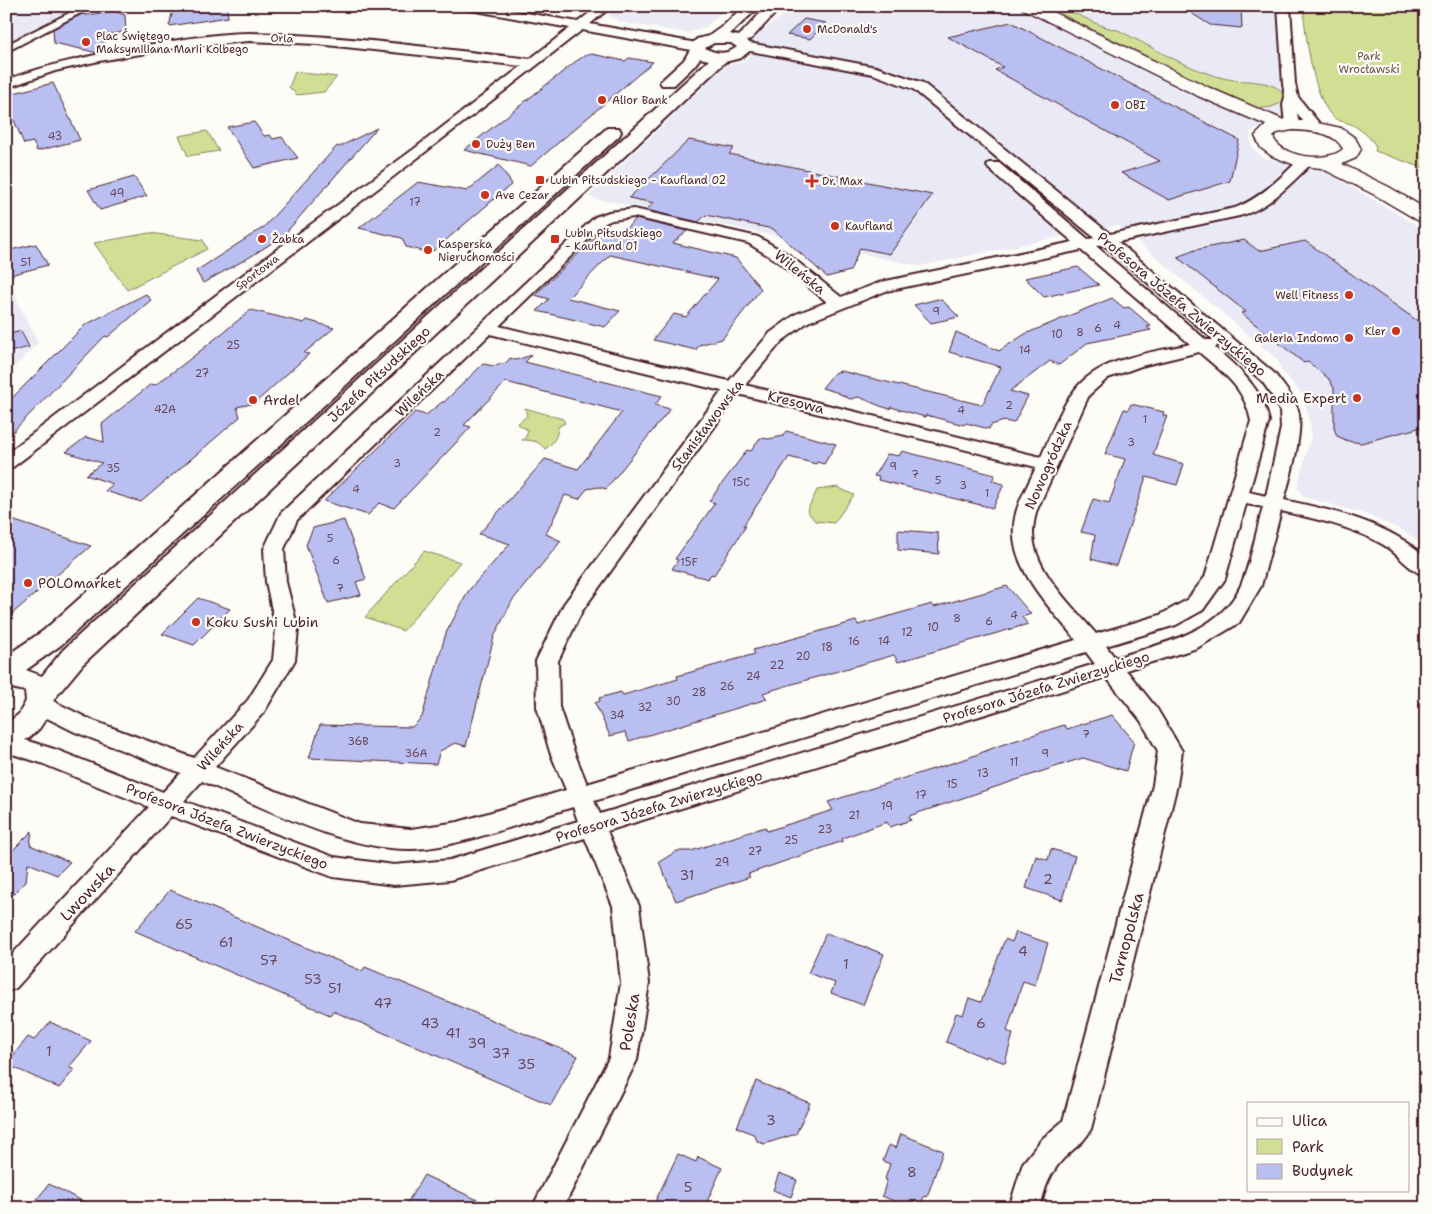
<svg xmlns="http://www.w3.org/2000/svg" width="1432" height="1214" font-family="'Shantell Sans',sans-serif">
  <rect width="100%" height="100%" fill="#fdfcf7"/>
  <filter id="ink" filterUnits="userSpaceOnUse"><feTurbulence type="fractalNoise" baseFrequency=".02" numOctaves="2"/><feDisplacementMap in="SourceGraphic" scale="10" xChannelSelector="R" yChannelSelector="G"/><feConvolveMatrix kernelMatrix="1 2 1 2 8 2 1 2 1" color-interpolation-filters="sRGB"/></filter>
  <g filter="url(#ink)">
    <path fill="#e9eaf5" d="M6,6H69L62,10L69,12L6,43Z
      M618,6H729L706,27L686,33L619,22L609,15Z
      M794,6H1276L1283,118L1250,132L1251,146L1263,158L1320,168L1426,231V546L1400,529L1362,513L1304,497L1297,487L1312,433L1303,395L1281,370L1278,360L1118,225L920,266L588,197L725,65L742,62L761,47L755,42V37Z
      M12,290L38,343L6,375V291Z"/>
    <path fill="#d0df93" stroke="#8d7f5f" d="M1045,6C1071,6 1092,26 1118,30C1152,47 1187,69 1223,78C1241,83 1269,78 1282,92L1283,101C1264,117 1232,102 1215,90Z
      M1303,6H1426V169L1375,151L1376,147C1372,138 1360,129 1351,124C1345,122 1337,121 1333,117C1313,98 1305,33 1303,6Z
      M295,72L337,77L324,92L297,95L289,87Z
      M207,131L219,151L188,156L179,136Z
      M149,233L203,240L207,249L127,290L94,243Z
      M525,408L563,419L565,423L558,427C557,437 554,443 545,449C539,441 532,440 522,440L526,437L528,430L517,424L527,416Z
      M837,487L854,495L834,523L815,521L807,511L817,490Z
      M424,551L460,562L403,631L365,617Z"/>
    <path fill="#b9bff1" stroke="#4a1f2b" d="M174,6H227L228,17L169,26Z
      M1180,6L1241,8L1242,28L1210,25Z
      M114,11L125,15L126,32L103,35L105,51L98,53L54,43L53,29L82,14L87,15Z
      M804,19L826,23L810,39L787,35Z
      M1011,22L1239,140L1230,181L1169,200L1121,173L1160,161L995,70L1003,67L948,37Z
      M592,54L625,61L629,58L653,62L531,166L464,150L575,62L584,56Z
      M53,83L80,140L37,151L33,142L24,144L6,101V95Z
      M254,122L264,136L270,135L273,139L282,137L298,158L254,168L227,127Z
      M377,128L283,236L250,257L203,283L196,271L264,227L337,146L339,147Z
      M689,140L734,148L729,154L932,195L890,254L860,248L850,271L827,277L773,229L706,215L698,222L646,210L654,203L629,198Z
      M499,165L512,184L433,251L426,252L406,247L402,238L359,228L418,182L467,191Z
      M134,177L147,196L100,210L88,190Z
      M636,219L687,231L673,243L736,258L761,289L722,339L699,345L696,350L653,340L674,314L686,317L718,279L610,255L568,298L620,311L605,327L537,311L549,299L535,295L604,229L621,233Z
      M1244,240L1259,251L1305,241L1426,327V426L1361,443L1348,441L1337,436L1334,428V388L1328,378L1308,362L1304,363L1241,313L1246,312L1177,257L1195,250Z
      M36,244L48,265L6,276V251Z
      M1078,267L1099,285L1044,297L1025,278Z
      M146,294L151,300L108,337L105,336L6,439V404L85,325Z
      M1112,298L1124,308L1129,307L1151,326L1147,327L1151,330L1087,343L1059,365L1050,361L1010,391L1028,396L1014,423L1004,421L991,425L989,429L966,423L964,425L926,415L925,417L891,407L890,409L880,406L859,397L850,399L836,392L822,388L834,373L841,371L982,405L1001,367L949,352L956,332L999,351L1025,334Z
      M938,299L943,301L959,317L931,323L914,305Z
      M251,310L304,323L307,320L334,328L304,353L309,354L255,403L237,407L240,417L141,502L105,491L113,484L86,475L102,463L66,452L86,437L104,442L102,424L151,384L155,385L185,363Z
      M21,331L29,347L6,353V335Z
      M532,355L525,362L662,396L655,405L670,409L606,489L599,487L587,489L579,499L565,495L546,534L561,541L512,601L494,637L466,746L455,743L440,751L436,764L309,758L320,725L412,727L422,717L446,633L469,590L510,544L479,534L545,459L578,469L622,412L506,382L464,425L471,427L394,508L379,503L368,515L324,501L415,412L426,415L442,402H444L483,364L494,366L506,363L510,358L516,360Z
      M1131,404L1164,412L1163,415L1167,416L1153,455L1184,464L1177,485L1146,477L1116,566L1091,559L1095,535L1081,532L1093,499L1109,503L1125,459L1105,454L1124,409L1128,410Z
      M786,431L836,444L824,464L817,462L816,464L789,457L743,526H746L714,575L711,574L708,579L672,569L678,560L675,559L715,503L709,501L747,450L751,451L760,438L769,439L783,436Z
      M902,451L995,475L992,481L1004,484L993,508L878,480L879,477L874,476L887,454L899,456Z
      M6,518L91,546L6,619Z
      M344,520L366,579L356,582L361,595L328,603L306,545L313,528Z
      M898,530L938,533L939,554L898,550Z
      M1007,586L1031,614L1022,617L1028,624L898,662L894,655L789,685L763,693L767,699L629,741L625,732L610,736L595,703L600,701L599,698L621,692L623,695L678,679L677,676L755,654L753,650L856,621L858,625L932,604L934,607Z
      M198,598L230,609L194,645L162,634Z
      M1112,715L1134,741L1126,771L1083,758L1070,762L909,816L911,820L890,827L887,822L848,836L842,839L843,841L748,874L750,877L676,901L659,862L677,851H691L765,827L767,831L833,810L828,802L968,758L998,746L1064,725L1067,729Z
      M32,831L30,845L70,862L57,875L28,863L26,882L6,902V857Z
      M1051,849L1075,856L1062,900L1026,888L1036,856L1048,860Z
      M170,890L362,971L365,967L578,1056L551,1105L333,1011L330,1015L135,931Z
      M1016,932L1048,943L1035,985L1023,981L1007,1031L1013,1034L1005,1063L986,1056V1058L946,1042L956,1013L963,1015L969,998L981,1002L1005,939L1012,942Z
      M826,933L884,954L863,1005L831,993L835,983L808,973Z
      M50,1022L91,1041L69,1067L74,1070L59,1088L6,1064L28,1037L34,1040Z
      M756,1081L810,1103L796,1134L764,1144L757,1141L755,1135L737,1127Z
      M901,1134L943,1151L927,1197L924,1196L920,1208H911L882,1196L887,1180L885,1179L890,1164L883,1161L889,1145L896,1148Z
      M678,1154L696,1162L698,1157L722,1168L704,1208H652Z
      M779,1173L797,1180L791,1197L773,1190Z
      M424,1175L495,1208H404Z
      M49,1184L96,1208H30Z"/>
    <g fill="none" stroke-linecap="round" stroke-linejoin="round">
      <g stroke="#4a1f2b" stroke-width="4">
        <path id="pedestrian" d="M83,6H94L6,52V45Z"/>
      </g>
      <g stroke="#4a1f2b" stroke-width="4">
        <path id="minor" d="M459,6H486L578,22L598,6H612L590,24L697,43L703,47L697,51L582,30C394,178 203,321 13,467L6,469V454L272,253L414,149L522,66L317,44L249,41L182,47L99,61L55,71L6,88V80C55,62 103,53 153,44C185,39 219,33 251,33C344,35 438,49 530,59L570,28L465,9Z
          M1278,6H1290L1295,84L1298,97L1322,127L1320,130H1310L1297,113L1299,125L1297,128L1292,129L1285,125L1283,105L1285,97L1283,84Z
          M744,42L876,67L923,83L1110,234L1235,208C1261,198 1281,177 1301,158H1311L1313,161L1311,164C1290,184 1268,209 1239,216L1118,242L1274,373C1283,385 1293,396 1298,410C1304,430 1290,479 1284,500C1335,511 1386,522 1426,557V576C1409,571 1397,552 1382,544C1351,526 1315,519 1281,511L1261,586L1239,623L1197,648L1126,670L1157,709L1182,751L1177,785L1091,1129C1085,1142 1074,1148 1064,1158C1049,1174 1045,1188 1040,1208H1009L1023,1163L1042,1139L1063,1121L1153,785L1158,751L1141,721L1106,677L607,831L639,906L649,983L637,1060L563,1208H532L609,1058L621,983L613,906L585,838L450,880L394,885L333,877L171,816L16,988L6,992V961L149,807L41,763L6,752V734L57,750L163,792L181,773L75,732L33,711L30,705L33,699L41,697L49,699L91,720L194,758L248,700L273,660L276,629L266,582L264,549L281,513L595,217L609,212L634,209L758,237L789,255L841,297L881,282L1073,242L989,169L987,166L989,163H999L1088,239L1095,238L913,89L873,74L740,49L738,46ZM634,217L748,243L777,261L827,302L796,314L770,333L729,381L499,326L605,223L612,220ZM1104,245L1214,340H1206L1096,246ZM1081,250L1190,344C1152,353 1099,357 1074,391C1061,407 1050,437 1041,457L745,385L782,341L808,322L886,291ZM490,334L722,391L564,604L536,661L537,707L550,752L566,790L458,822L411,829L360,824L215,767L264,712L295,660L298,629L286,582L284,549L297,520ZM1219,344L1262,381L1271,394L1280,411L1281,428L1266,496L1249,492L1269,421C1262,388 1240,370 1215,348ZM1199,352C1224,374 1244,386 1251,421L1205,577L1187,600L1160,615L1096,634C1073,607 1032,569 1033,532C1033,525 1035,518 1036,512L1089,395L1108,378L1141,366ZM738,394L1036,467C1030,482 1020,497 1016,513C1003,563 1048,604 1076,640L587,784L574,752L559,707L558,661L582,611ZM1246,504L1263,507C1256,532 1251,562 1241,585C1220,633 1160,644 1115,658L1106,646L1176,625L1203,610L1225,579ZM1086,652L1095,664L600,814L594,801ZM202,781C263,807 344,850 411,849C459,848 526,821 573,807L578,821L450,860L394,865L334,857L184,801Z"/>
      </g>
      <g stroke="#4a1f2b" stroke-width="4">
        <path id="tertiary" d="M744,6H760L730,34L739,36L767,6H782L751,39L747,40L753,48L741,58L725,62L83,664L54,699L51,711L39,729L29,738L6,748V724L19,714L26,701L25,691L6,687V656L43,631L607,128H619L621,132L619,136L61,645L26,670L42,676L63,650L709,60L700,58L694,66L674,85H662L660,82L684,60L690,50L689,47L697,39L709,36L724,25ZM714,43H731L737,47C727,55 715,54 705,48Z"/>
      </g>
      <g stroke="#4a1f2b" stroke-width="3">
        <path id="secondary" d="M1021,6H1040L1210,88L1286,121H1308L1341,128L1355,138L1361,149L1356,158L1342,164L1389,187L1426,209V223L1419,221L1375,195L1321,168L1295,165L1272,156L1261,148L1255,136L1266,125L1198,96L1023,9ZM1292,130C1310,131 1334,131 1343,149C1328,163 1281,158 1273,137L1277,133Z"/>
      </g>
      <use href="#pedestrian" fill="#fdfcf7" fill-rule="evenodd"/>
      <use href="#minor" fill="#fdfcf7" fill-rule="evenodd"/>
      <use href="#tertiary" fill="#fdfcf7" fill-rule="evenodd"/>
      <use href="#secondary" fill="#fdfcf7" fill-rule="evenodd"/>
    </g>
  </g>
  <g fill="#c8321e" stroke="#fdfcf7" stroke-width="2">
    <circle cx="807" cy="29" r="5"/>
    <circle cx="86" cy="42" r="5"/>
    <circle cx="602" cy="100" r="5"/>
    <circle cx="1115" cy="105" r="5"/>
    <circle cx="476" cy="144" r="5"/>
    <rect x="535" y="175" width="10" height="10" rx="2.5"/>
    <path d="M809.5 173.5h5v5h5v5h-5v5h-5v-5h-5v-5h5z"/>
    <circle cx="485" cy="195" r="5"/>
    <circle cx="835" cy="226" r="5"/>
    <circle cx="262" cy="239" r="5"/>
    <rect x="550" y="234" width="10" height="10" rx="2.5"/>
    <circle cx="428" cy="250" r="5"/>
    <circle cx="1349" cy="295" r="5"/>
    <circle cx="1396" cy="331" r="5"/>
    <circle cx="1349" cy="338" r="5"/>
    <circle cx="1357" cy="398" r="5"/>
    <circle cx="253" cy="400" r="5"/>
    <circle cx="28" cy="583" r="5"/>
    <circle cx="196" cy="622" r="5"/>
  </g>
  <g text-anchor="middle" stroke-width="4.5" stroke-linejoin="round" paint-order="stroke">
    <g font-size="11" fill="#4a1f2b" stroke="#fdfcf7" text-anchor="start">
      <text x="817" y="33">McDonald's</text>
      <text x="96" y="40">Plac Świętego<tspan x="96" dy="13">Maksymiliana Marii Kolbego</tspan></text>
      <text x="612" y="104">Alior Bank</text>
      <text x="1125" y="109">OBI</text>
      <text x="486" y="148">Duży Ben</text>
      <text x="550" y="184">Lubin Piłsudskiego - Kaufland 02</text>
      <text x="822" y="185">Dr. Max</text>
      <text x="495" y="199">Ave Cezar</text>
      <text x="845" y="230">Kaufland</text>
      <text x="565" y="237">Lubin Piłsudskiego<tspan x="565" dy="13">- Kaufland 01</tspan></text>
      <text x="272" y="243">Żabka</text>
      <text x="438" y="248">Kasperska<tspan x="438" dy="13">Nieruchomości</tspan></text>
      <text x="1339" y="299" text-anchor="end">Well Fitness</text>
      <text x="1386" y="335" text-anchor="end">Kler</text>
      <text x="1339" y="342" text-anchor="end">Galeria Indomo</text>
    </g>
    <g font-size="11" fill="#4a1f2b" stroke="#fdfcf7">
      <text transform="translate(282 38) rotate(2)" y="4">Orla</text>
      <text transform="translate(257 272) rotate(-37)" y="4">Sportowa</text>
    </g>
    <g font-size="11" fill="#6c4f45" stroke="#fdfcf7">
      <text x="1369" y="60">Park<tspan x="1369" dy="13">Wrocławski</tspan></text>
    </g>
    <g font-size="11" fill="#66475c">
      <text x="55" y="140">43</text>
      <text x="117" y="197">49</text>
      <text x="415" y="206">17</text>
      <text x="26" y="266">51</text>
      <text x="936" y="315">9</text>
      <text x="1117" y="329">4</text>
      <text x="1098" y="332">6</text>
      <text x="1080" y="336">8</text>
      <text x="1057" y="338">10</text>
      <text x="233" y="349">25</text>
      <text x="1025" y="354">14</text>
      <text x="202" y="377">27</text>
      <text x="1009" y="409">2</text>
      <text x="165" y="413">42A</text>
      <text x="961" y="414">4</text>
      <text x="1145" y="423">1</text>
      <text x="437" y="436">2</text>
      <text x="1131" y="446">3</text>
      <text x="397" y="467">3</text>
      <text x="893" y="470">9</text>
      <text x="113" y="472">35</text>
      <text x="915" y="478">7</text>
      <text x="938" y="484">5</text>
      <text x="741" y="486">15C</text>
      <text x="963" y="489">3</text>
      <text x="356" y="493">4</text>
      <text x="987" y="497">1</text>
      <text x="330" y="542">5</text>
      <text x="336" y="564">6</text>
      <text x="689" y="566">15F</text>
      <text x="340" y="592">7</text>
      <text x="1014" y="619">4</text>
      <text x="957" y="622">8</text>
      <text x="989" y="625">6</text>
      <text x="933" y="631">10</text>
      <text x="907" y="636">12</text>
      <text x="854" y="645">16</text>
      <text x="884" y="645">14</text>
      <text x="827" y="651">18</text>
      <text x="803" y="660">20</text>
      <text x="777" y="669">22</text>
      <text x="753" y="680">24</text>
      <text x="727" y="690">26</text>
      <text x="699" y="696">28</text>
      <text x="673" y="705">30</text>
      <text x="645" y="711">32</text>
      <text x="617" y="719">34</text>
      <text x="1086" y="738">7</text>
      <text x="358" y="745">36B</text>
      <text x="416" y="757">36A</text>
      <text x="1045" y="757">9</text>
      <text x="1014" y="766">11</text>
      <text x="983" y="777">13</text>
      <text x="952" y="788">15</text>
      <text x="921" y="799">17</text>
      <text x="887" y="810">19</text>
      <text x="854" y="819">21</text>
      <text x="825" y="833">23</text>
      <text x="791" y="844">25</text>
      <text x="755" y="855">27</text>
      <text x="722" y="866">29</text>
    </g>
    <g font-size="14" fill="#4a1f2b" stroke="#fdfcf7">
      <text transform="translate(800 272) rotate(39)" y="5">Wileńska</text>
      <text transform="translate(1182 304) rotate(40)" y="5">Profesora Józefa Zwierzyckiego</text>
      <text transform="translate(379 374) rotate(-43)" y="5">Józefa Piłsudskiego</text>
      <text transform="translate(419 393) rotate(-44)" y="5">Wileńska</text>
      <text transform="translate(796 402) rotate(14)" y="5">Kresowa</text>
      <text transform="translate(707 425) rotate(-53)" y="5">Stanisławowska</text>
      <text transform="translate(1048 465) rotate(-66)" y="5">Nowogródzka</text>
      <text transform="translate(1046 687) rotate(-17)" y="5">Profesora Józefa Zwierzyckiego</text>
      <text transform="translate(220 746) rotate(-48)" y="5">Wileńska</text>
      <text transform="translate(659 806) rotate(-17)" y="5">Profesora Józefa Zwierzyckiego</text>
      <text transform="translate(227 826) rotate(21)" y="5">Profesora Józefa Zwierzyckiego</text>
    </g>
    <g font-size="14" fill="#4a1f2b" stroke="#fdfcf7" text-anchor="start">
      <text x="1347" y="403" text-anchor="end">Media Expert</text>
      <text x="263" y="405">Ardel</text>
      <text x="38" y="588">POLOmarket</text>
      <text x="206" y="627">Koku Sushi Lubin</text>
    </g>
    <g font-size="14" fill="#66475c">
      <text x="687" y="880">31</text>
      <text x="1048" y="884">2</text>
      <text x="184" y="929">65</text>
      <text x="226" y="947">61</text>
      <text x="1023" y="956">4</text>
      <text x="269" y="965">57</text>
      <text x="846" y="969">1</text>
      <text x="313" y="984">53</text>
      <text x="335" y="993">51</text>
      <text x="383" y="1008">47</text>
      <text x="430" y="1028">43</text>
      <text x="981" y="1028">6</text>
      <text x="453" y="1038">41</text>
      <text x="477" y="1048">39</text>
      <text x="49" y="1056">1</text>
      <text x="501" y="1058">37</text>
      <text x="526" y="1069">35</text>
      <text x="771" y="1125">3</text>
      <text x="912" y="1177">8</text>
      <text x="688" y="1192">5</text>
    </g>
    <g font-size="16" fill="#4a1f2b" stroke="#fdfcf7">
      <text transform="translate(87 892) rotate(-47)" y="6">Lwowska</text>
      <text transform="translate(1126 938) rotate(-75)" y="6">Tarnopolska</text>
      <text transform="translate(629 1022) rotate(-81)" y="6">Poleska</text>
    </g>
  </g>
  <rect width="1432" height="1214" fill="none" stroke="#fdfcf7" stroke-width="25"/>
  <rect x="12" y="12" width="1407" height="1189" fill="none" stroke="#4a1f2b" stroke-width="2" filter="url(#ink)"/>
  <rect x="1247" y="1102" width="162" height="90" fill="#fdfcf7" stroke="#b5a4a5"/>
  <rect x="1257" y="1118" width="25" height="8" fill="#fdfcf7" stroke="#b5a4a5"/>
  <text x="1292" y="1126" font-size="15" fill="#4a1f2b">Ulica</text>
  <rect x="1257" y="1139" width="25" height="15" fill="#d0df93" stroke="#b5a4a5"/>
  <text x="1292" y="1152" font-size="15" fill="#4a1f2b">Park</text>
  <rect x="1257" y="1164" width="25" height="15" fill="#b9bff1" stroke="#b5a4a5"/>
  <text x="1292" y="1176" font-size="15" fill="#4a1f2b">Budynek</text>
</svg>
